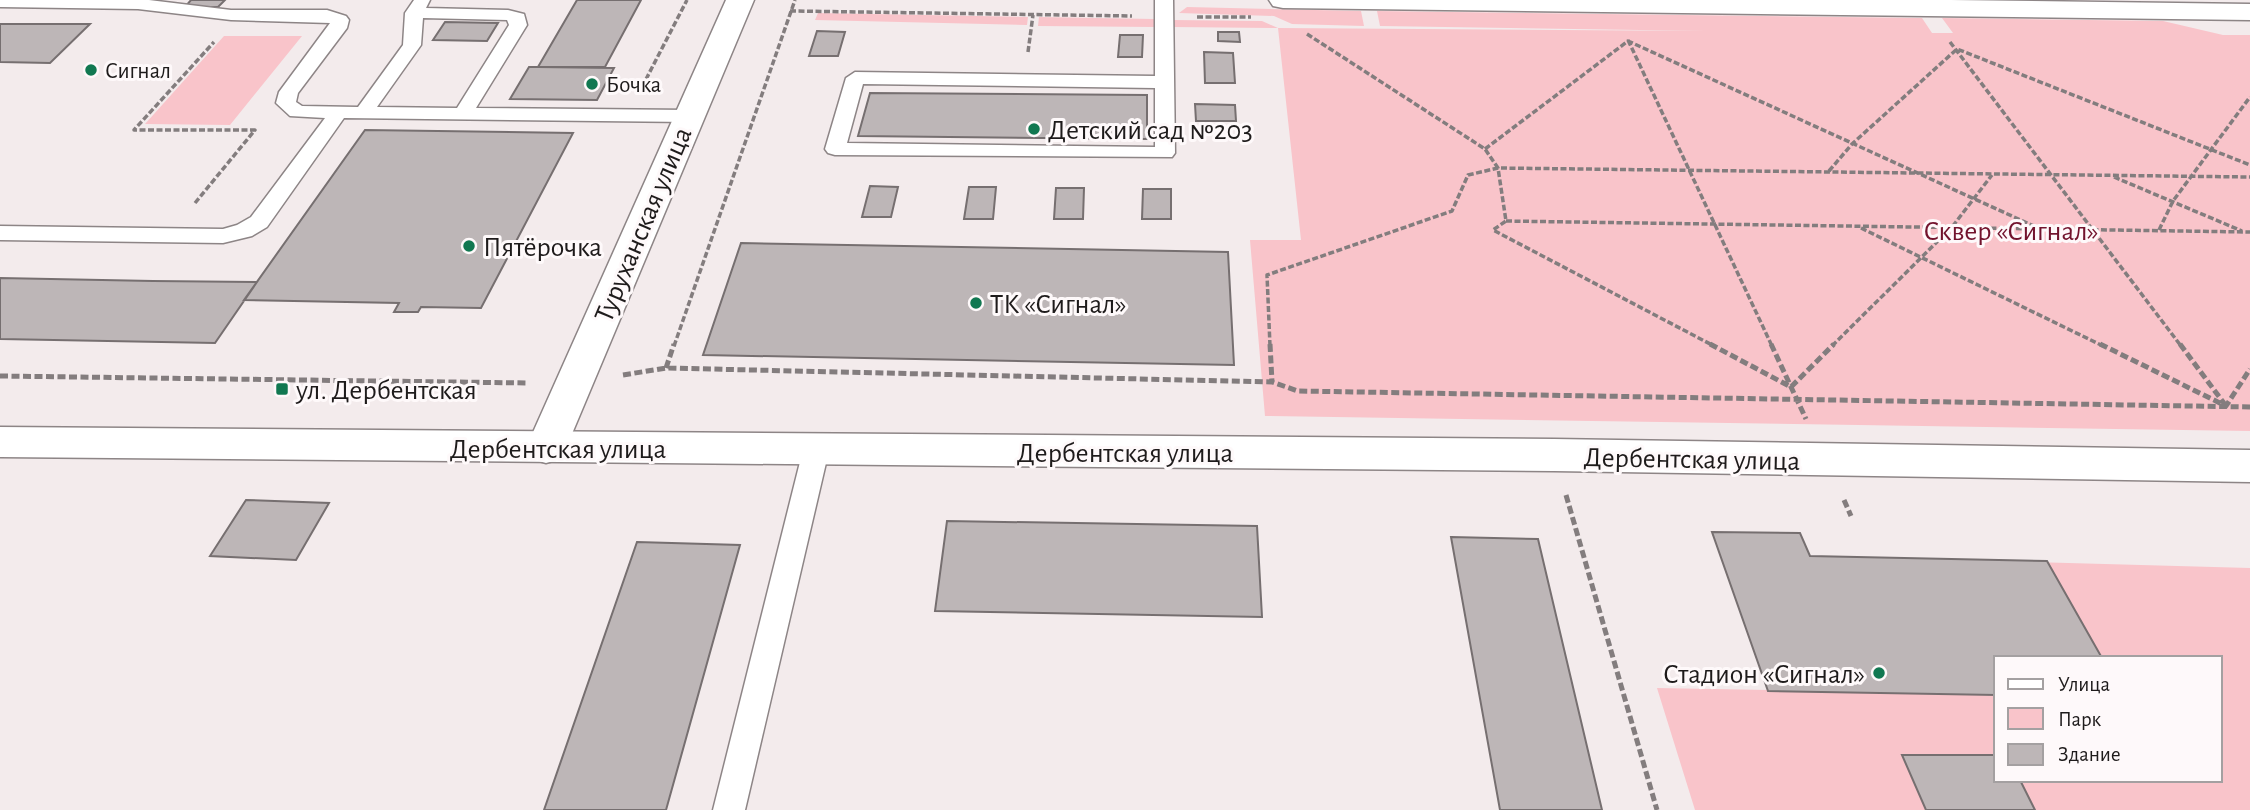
<svg xmlns="http://www.w3.org/2000/svg" width="2250" height="810" font-family="'Alegreya Sans',sans-serif">
  <rect width="100%" height="100%" fill="#f3ebec"/>
  <path fill="#f9c4ca" fill-rule="evenodd" d="M1187,7L1361,11L1364,26L1292,24L1274,16L1179,13Z
    M1377,11L1922,18L1932,33H1953L1942,18L2163,21L2223,35H2250V431L1265,416L1250,240H1301L1278,28L1172,27V20L1262,21L1278,28L1707,31L1380,26Z
    M818,13L1028,17L1027,25L815,20Z
    M1039,17L1154,19V27L1038,26Z
    M224,36H302L230,125L145,124Z
    M1712,532L1800,533L1810,556L2250,568V810H1695L1657,688L1768,690ZM1996,658H2220V780H1996Z"/>
  <path fill="#bdb6b7" stroke="#766f70" stroke-width="2" d="M191,0H225L218,7H185Z
    M577,0H641L605,67H538Z
    M445,22L498,23L487,41L433,40Z
    M0,24H90L50,63L0,62Z
    M817,31L845,32L838,56H809Z
    M1218,32H1239L1240,42L1218,41Z
    M1120,35H1143L1142,57H1118Z
    M1204,52L1233,53L1235,83H1205Z
    M529,67H538L614,68L597,100L510,99Z
    M870,93L1147,95V139L858,136Z
    M1195,104L1235,105L1236,121H1196Z
    M365,130L573,133L481,308L421,307L418,312H394L399,303L244,300Z
    M870,186L898,187L891,217H862Z
    M969,187H996L993,219H964Z
    M1056,188H1084L1083,219H1054Z
    M1143,189H1171V219H1142Z
    M741,243L1228,252L1234,365L703,355Z
    M0,278L153,281L257,282L215,343L0,339Z
    M246,500L329,503L296,560L210,556Z
    M947,521L1257,526L1262,617L935,611Z
    M1712,532L1800,533L1810,556L2047,561L2102,658H1996V695L1768,691Z
    M1451,537L1538,539L1602,810H1500Z
    M637,542L740,545L666,810H544Z
    M1902,755H1996V780H2020L2035,810H1926Z"/>
  <g fill="none" stroke-linecap="round" stroke-linejoin="round">
    <g stroke="#8d8586" stroke-width="3">
      <path id="service" d="M0,0H149L231,10H327L346,16L349,20L347,28L298,93L296,102L302,106L358,107L403,45L405,13L414,0H430L426,8L508,10L524,14L527,25L476,108L689,110L699,116L689,122L344,118L267,227L252,236L223,243L0,240V226L223,229L237,225L251,217L325,118L290,116L276,103L279,92L330,23L231,20L138,9L0,7ZM423,18L507,20L509,25L457,108L377,107L421,45Z
        M1155,0H1173L1175,153L1172,157L835,155L828,153L825,149L846,78L855,72L1155,76ZM863,84L1155,88V147L847,143Z
        M816,440L825,443L829,450L745,810H713L803,450L807,443Z"/>
    </g>
    <g stroke="#8d8586" stroke-width="3">
      <path id="minor" d="M726,0H754L566,448L560,459L546,463L532,459L526,448Z
        M1269,0H1951L2250,4V20L1283,8L1273,6Z"/>
    </g>
    <g stroke="#8d8586" stroke-width="3">
      <path id="tertiary" d="M0,427L1554,439L2250,450V482L1554,471L0,457Z"/>
    </g>
    <path stroke="#837d7e" stroke-width="3.5" stroke-dasharray="6 2.5" stroke-linecap="butt" d="M790,11L1132,16
      M1197,17H1251
      M1307,34L1485,149L1498,168L1506,221L1493,230L1714,346
      M1628,40L1772,346
      M1950,42L2181,346
      M1028,52L1033,15
      M642,87L687,0
      M1485,149L1628,41L2036,227
      M1829,171L1852,144L1957,49L2250,165
      M2114,177L2242,231
      M195,203L255,130H134L214,42
      M1506,221L2250,232
      M1861,228L2103,346
      M2159,230L2173,201L2250,97
      M674,346L795,0
      M1270,346L1267,275L1452,211L1468,175L1498,168L2250,177
      M1832,346L1952,227L1992,175"/>
    <path stroke="#837d7e" stroke-width="5" stroke-dasharray="8 3.5" stroke-linecap="butt" d="M1270,344L1272,382
      M1710,344L1791,387L1834,344
      M1771,344L1806,419
      M2100,344L2226,406L2250,369
      M2180,344L2226,406
      M666,368L674,344
      M623,375L666,368L1272,382L1298,391L2250,407
      M0,376L527,383
      M1566,495L1657,810
      M1844,500L1851,516"/>
    <use href="#service" fill="#fff" fill-rule="evenodd"/>
    <use href="#minor" fill="#fff" fill-rule="evenodd"/>
    <use href="#tertiary" fill="#fff" fill-rule="evenodd"/>
  </g>
  <g fill="#117851" stroke="#fef9fa" stroke-width="2.5">
    <circle cx="91" cy="70" r="7"/>
    <circle cx="592" cy="84" r="7"/>
    <circle cx="1034" cy="129" r="7"/>
    <circle cx="469" cy="246" r="7"/>
    <circle cx="976" cy="303" r="7"/>
    <rect x="275" y="382" width="14" height="14" rx="3.5"/>
    <circle cx="1879" cy="673" r="7"/>
  </g>
  <g text-anchor="middle" stroke-width="6" stroke-linejoin="round" paint-order="stroke">
    <g font-size="23" fill="#1e1b1b" stroke="#fef9fa" text-anchor="start">
      <text x="105" y="78">Сигнал</text>
      <text x="606" y="92">Бочка</text>
    </g>
    <g font-size="28" fill="#1e1b1b" stroke="#fef9fa" text-anchor="start">
      <text x="1048" y="139">Детский сад №203</text>
      <text x="483" y="256">Пятёрочка</text>
      <text x="990" y="313">ТК «Сигнал»</text>
      <text x="296" y="399">ул. Дербентская</text>
      <text x="1865" y="683" text-anchor="end">Стадион «Сигнал»</text>
    </g>
    <g font-size="28" fill="#1e1b1b" stroke="#fef9fa">
      <text transform="translate(642 224) rotate(-67)" y="10">Туруханская улица</text>
      <text x="558" y="458">Дербентская улица</text>
      <text x="1125" y="462">Дербентская улица</text>
      <text transform="translate(1692 458) rotate(1)" y="10">Дербентская улица</text>
    </g>
    <g font-size="28" fill="#72132d" stroke="#fef9fa">
      <text x="2011" y="240">Сквер «Сигнал»</text>
    </g>
  </g>
  <rect x="1994" y="656" width="228" height="126" fill="#fef9fa" stroke="#a4a0a1" stroke-width="2"/>
  <rect x="2008" y="679" width="35" height="10" fill="#ffffff" stroke="#a4a0a1" stroke-width="2"/>
  <text x="2058" y="691" font-size="21" fill="#1e1b1b">Улица</text>
  <rect x="2008" y="708" width="35" height="21" fill="#f9c4ca" stroke="#a4a0a1" stroke-width="2"/>
  <text x="2058" y="726" font-size="21" fill="#1e1b1b">Парк</text>
  <rect x="2008" y="744" width="35" height="21" fill="#bdb6b7" stroke="#a4a0a1" stroke-width="2"/>
  <text x="2058" y="761" font-size="21" fill="#1e1b1b">Здание</text>
</svg>
